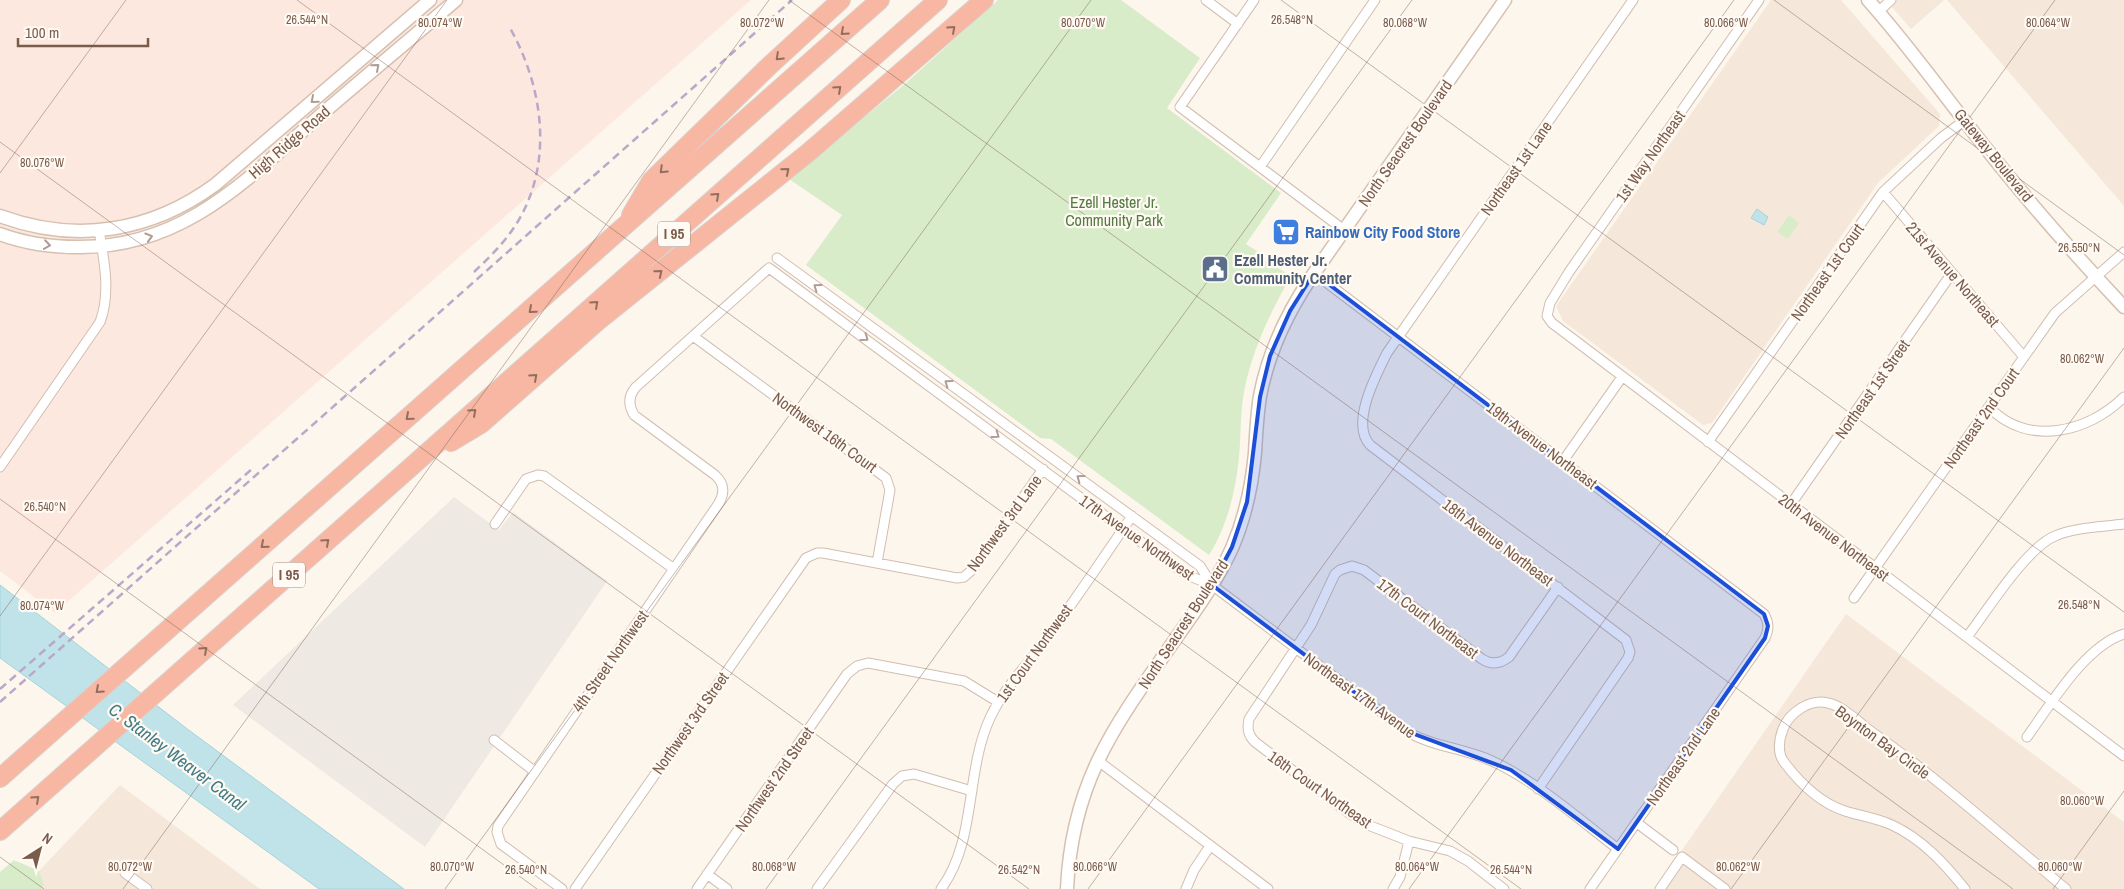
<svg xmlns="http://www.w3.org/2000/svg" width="2124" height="889" font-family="'Archivo Narrow',sans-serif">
  <rect width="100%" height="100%" fill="#fdf6ec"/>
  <path fill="#f5e8da" d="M1771,0H1841L1940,114L1939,126L1878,183L1712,423L1703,425L1563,321L1556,306Z
    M1886,0H1944L1911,29Z
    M1947,0H2124V206Z
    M1846,614L2124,822V889H1655Z
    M120,785L260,889H41L44,884L39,871Z"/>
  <path fill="#fde8e0" d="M0,0H751L55,613L0,571Z"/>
  <path fill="#efe9e4" d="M454,497L499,530L513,512L607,581L425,847L233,705Z"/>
  <path fill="#d8ecc9" d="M998,0H1121L1200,58L1167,108L1281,193L1246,244L1263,255L1262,258L1291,276C1270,313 1252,350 1244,392C1240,414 1241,436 1239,457C1236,490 1227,527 1209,555L1051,439L1040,438L806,265L842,215L789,179L907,82Z
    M1789,215L1799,223L1788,239L1777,232Z
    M14,860L39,871L44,884L41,889H0V872Z"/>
  <path fill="#bfe3e8" stroke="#a5d3da" d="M1757,209L1768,217L1764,225L1751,218Z
    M0,585L186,728L404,889H319L0,658Z"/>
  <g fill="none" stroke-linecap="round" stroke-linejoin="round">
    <g stroke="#d1beb0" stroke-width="11">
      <path id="street" d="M1206,0L1238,24
        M1254,0L1180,107L1344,230
        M1759,0L1569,272L1550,303L1547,316L1552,323L2124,756
        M1878,12L1891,0
        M1260,167L1375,0
        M1883,192L2024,357
        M777,258L1200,566L1212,585
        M1314,273L1764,614C1769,623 1769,629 1765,638L1590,889
        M693,336L886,478L890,490L877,563
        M1989,407C2027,447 2088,433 2124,397
        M1708,442L1883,192L1941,138L1965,120
        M1563,461L1622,377
        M0,467L100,322C111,293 104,260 99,230
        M1791,504L1952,273
        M495,524L526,479L538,475L544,476L674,569
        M1854,598L2055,313L2124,252
        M1967,637C1987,611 2026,548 2055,536C2076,527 2102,527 2124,524
        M2027,737C2051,704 2085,646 2124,634
        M494,740L534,771
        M1097,760L1268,889
        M1538,789L1628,658L1630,652L1626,640L1370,445C1350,424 1376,375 1387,353L1633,0
        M1637,823L1673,850
        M125,873L147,889
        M707,874L727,889
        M562,889L501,844L497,832L498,826L719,503C725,492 724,483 715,475L634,415C628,405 628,396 636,387L769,268L1123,529L1187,575L1212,585L1406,731C1433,747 1464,748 1492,761C1536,781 1580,820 1618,849
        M575,889L806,558L817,553H823L957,578L964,577L973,569L1043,469
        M697,889L847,674L857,666L868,663L964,681L998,702
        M817,889L893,784L902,776L914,774L972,791
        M941,889C977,840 965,772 990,718C1002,692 1020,673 1038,650C1071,607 1101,561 1132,516
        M1186,889L1194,870L1210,846
        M1393,889L1400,877L1409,841
        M1504,889L1468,861L1450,851L1409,841L1368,825L1349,813L1255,742C1248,735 1247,729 1249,719L1311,625L1335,574L1340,570L1352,566L1364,570L1482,659C1491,665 1500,664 1509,657L1558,587
        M1660,889L1682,857L1725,889
        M1965,889C1944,863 1922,839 1892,825C1876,818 1861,816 1845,811C1820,803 1799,782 1784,762C1777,753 1779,739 1783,729C1789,713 1810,698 1828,703C1842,706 1858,721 1869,730C1938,778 2001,835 2066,889"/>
    </g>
    <g stroke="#d6c0b0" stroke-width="15">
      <path id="secondary" d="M1868,0C1911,48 1948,101 1989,152C2031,205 2077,257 2124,307
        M0,216C76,244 151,232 216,184L430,0
        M0,234C24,243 52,247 78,247C185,248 248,178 323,113C367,75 412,38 456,0
        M1067,889C1072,778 1118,721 1179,634C1198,607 1218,579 1232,548C1245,518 1252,485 1255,453C1256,434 1257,415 1260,396C1268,354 1286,315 1310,279L1505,0"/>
    </g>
    <g stroke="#dad1cd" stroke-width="20">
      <path id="highway" d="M631,215L651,181L767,68L841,0
        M451,442L481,424L598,321L809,152L984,0
        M0,778L880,0
        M0,831L938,0"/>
    </g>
    <use href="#street" stroke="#fff" stroke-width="9"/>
    <use href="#secondary" stroke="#fff" stroke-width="12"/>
    <use href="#highway" stroke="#f7b7a3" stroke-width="18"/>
    <path stroke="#b9a8c9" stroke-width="2.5" stroke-dasharray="8 5" stroke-linecap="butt" d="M474,272C492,255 509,238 521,216C553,157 542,85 510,28
      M0,689L252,469
      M0,702L792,0"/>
  </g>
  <defs><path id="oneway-chevron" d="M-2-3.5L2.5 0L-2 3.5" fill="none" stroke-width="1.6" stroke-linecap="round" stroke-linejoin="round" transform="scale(1.25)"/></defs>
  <g stroke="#936e5e">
    <use href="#oneway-chevron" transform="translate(952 29) rotate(-42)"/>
    <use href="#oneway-chevron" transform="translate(844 32) rotate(138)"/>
    <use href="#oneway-chevron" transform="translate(779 57) rotate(137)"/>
    <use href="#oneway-chevron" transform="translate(838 89) rotate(-42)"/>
    <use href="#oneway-chevron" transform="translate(663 170) rotate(136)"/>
    <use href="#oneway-chevron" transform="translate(786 171) rotate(-40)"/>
    <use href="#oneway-chevron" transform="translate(716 196) rotate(-42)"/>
    <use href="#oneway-chevron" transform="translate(659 273) rotate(-39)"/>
    <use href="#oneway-chevron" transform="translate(595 304) rotate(-42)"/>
    <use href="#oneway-chevron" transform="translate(532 310) rotate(139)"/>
    <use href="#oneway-chevron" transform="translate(534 377) rotate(-42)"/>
    <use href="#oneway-chevron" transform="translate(473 412) rotate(-42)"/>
    <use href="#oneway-chevron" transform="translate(409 417) rotate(139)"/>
    <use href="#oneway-chevron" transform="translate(326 542) rotate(-42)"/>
    <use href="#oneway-chevron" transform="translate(264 545) rotate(139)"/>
    <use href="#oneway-chevron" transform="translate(204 650) rotate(-42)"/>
    <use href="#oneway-chevron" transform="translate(99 690) rotate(138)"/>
    <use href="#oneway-chevron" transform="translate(36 799) rotate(-42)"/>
  </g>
  <g stroke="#af9d94">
    <use href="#oneway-chevron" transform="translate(376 67) rotate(-41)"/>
    <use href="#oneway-chevron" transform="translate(314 100) rotate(139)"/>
    <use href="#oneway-chevron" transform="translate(149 237) rotate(-17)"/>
    <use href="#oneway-chevron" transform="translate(47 245) rotate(8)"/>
    <use href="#oneway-chevron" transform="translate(817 287) rotate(-144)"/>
    <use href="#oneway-chevron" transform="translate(865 338) rotate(36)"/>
    <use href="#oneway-chevron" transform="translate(948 383) rotate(-144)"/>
    <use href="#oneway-chevron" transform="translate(996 435) rotate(36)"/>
    <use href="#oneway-chevron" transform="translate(1080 478) rotate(-144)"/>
  </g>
  <path fill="#1d4ed8" fill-opacity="0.2" stroke="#1d4ed8" stroke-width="4" stroke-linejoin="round" d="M1314,273L1764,614L1768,626L1765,638L1618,849L1511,770L1406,731L1212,585L1232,547L1247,502L1260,397L1270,356L1290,311Z"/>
  <path fill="none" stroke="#7a5c4d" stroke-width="1" stroke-opacity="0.45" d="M297,0L1521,889M789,0L2013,889M1281,0L2124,612M1774,0L2124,255M0,142L1029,889M0,173L126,0M0,499L537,889M0,616L447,0M0,857L44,889M123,889L769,0M445,889L1091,0M766,889L1412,0M1088,889L1734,0M1409,889L2055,0M1731,889L2124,348M2053,889L2124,791"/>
  <defs>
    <g id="supermarket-square" transform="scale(1.4375)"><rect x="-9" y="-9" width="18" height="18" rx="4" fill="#3f7fe0" stroke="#fffaf3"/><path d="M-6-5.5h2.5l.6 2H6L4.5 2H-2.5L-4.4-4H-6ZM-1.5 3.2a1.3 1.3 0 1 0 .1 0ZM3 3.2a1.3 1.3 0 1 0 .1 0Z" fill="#fff"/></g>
    <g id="civic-square" transform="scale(1.4375)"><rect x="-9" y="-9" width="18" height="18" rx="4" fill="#5c6f8a" stroke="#fffaf3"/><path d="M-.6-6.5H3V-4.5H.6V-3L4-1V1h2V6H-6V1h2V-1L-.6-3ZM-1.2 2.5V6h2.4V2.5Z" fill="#fff"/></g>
  </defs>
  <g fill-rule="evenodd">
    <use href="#supermarket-square" x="1286" y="232"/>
    <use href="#civic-square" x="1215" y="269"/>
  </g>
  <g text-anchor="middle" stroke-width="4.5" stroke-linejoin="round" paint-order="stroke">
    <g fill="#fffaf3" stroke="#a28b7f" stroke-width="1">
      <rect x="658" y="221.5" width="32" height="25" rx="4"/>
      <rect x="273" y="562.5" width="32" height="25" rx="4"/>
    </g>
    <g font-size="15" font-weight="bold" fill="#7a5c4d">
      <text x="674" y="239">I 95</text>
      <text x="289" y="580">I 95</text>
    </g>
    <g font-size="16" fill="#7a5c4d" stroke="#fffaf3">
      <text transform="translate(289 142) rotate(-41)" y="6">High Ridge Road</text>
      <text transform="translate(1405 143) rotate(-55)" y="6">North Seacrest Boulevard</text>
      <text transform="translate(1994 155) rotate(51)" y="6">Gateway Boulevard</text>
      <text transform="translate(1650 156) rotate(-55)" y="6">1st Way Northeast</text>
      <text transform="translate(1516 168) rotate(-55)" y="6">Northeast 1st Lane</text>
      <text transform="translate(1827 272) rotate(-55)" y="6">Northeast 1st Court</text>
      <text transform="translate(1953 274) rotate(49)" y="6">21st Avenue Northeast</text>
      <text transform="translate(1872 389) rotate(-55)" y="6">Northeast 1st Street</text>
      <text transform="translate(1981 418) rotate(-55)" y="6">Northeast 2nd Court</text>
      <text transform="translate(825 432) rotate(36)" y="6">Northwest 16th Court</text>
      <text transform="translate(1542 445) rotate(37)" y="6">19th Avenue Northeast</text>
      <text transform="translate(1004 523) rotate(-54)" y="6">Northwest 3rd Lane</text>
      <text transform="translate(1137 537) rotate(35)" y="6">17th Avenue Northwest</text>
      <text transform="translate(1834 537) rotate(37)" y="6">20th Avenue Northeast</text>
      <text transform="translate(1498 542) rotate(37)" y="6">18th Avenue Northeast</text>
      <text transform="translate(1428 618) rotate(37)" y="6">17th Court Northeast</text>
      <text transform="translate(1183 624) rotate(-57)" y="6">North Seacrest Boulevard</text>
      <text transform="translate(1034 653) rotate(-54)" y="6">1st Court Northwest</text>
      <text transform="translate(610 661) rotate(-55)" y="6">4th Street Northwest</text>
      <text transform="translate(1360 695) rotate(36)" y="6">Northeast 17th Avenue</text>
      <text transform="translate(690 723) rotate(-55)" y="6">Northwest 3rd Street</text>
      <text transform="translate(1883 742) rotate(36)" y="6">Boynton Bay Circle</text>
      <text transform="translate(1683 756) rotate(-55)" y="6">Northeast 2nd Lane</text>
      <text transform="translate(774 779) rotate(-55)" y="6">Northwest 2nd Street</text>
      <text transform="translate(1320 789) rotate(35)" y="6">16th Court Northeast</text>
    </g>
    <g font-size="16" fill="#537a41" stroke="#fffaf3">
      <text x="1114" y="208">Ezell Hester Jr.<tspan x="1114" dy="18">Community Park</tspan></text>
    </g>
    <g font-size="16" font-weight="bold" fill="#366cbe" stroke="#fffaf3" text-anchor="start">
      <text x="1305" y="238">Rainbow City Food Store</text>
    </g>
    <g font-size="16" font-weight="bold" fill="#4e5e75" stroke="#fffaf3" text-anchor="start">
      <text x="1234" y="266">Ezell Hester Jr.<tspan x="1234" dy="18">Community Center</tspan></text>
    </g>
    <g font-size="18" font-style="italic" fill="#437c86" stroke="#fffaf3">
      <text transform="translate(177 757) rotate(37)" y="6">C. Stanley Weaver Canal</text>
    </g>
  </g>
  <g font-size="12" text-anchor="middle" fill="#7a5c4d" stroke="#fffaf3" stroke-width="4.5" stroke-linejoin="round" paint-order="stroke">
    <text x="307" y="24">26.544°N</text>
    <text x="1292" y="24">26.548°N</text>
    <text x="440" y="27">80.074°W</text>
    <text x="762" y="27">80.072°W</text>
    <text x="1083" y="27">80.070°W</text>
    <text x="1405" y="27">80.068°W</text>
    <text x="1726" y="27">80.066°W</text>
    <text x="2048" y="27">80.064°W</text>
    <text x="42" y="167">80.076°W</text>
    <text x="2079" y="252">26.550°N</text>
    <text x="2082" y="363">80.062°W</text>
    <text x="45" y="511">26.540°N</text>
    <text x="2079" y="609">26.548°N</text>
    <text x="42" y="610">80.074°W</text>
    <text x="2082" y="805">80.060°W</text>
    <text x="130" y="871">80.072°W</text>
    <text x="452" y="871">80.070°W</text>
    <text x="774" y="871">80.068°W</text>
    <text x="1095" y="871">80.066°W</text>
    <text x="1417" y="871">80.064°W</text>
    <text x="1738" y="871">80.062°W</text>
    <text x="2060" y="871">80.060°W</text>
    <text x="526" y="874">26.540°N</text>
    <text x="1019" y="874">26.542°N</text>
    <text x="1511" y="874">26.544°N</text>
  </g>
  <g transform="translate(40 849) rotate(36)" stroke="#fffaf3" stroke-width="4" paint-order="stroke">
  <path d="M0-4L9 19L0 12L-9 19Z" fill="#7a5c4d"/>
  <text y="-8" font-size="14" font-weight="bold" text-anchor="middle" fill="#7a5c4d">N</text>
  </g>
  <path d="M18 38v8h130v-8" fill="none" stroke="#7a5c4d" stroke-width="2.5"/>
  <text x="25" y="38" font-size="15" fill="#7a5c4d" stroke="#fffaf3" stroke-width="4" paint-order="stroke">100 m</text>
</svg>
